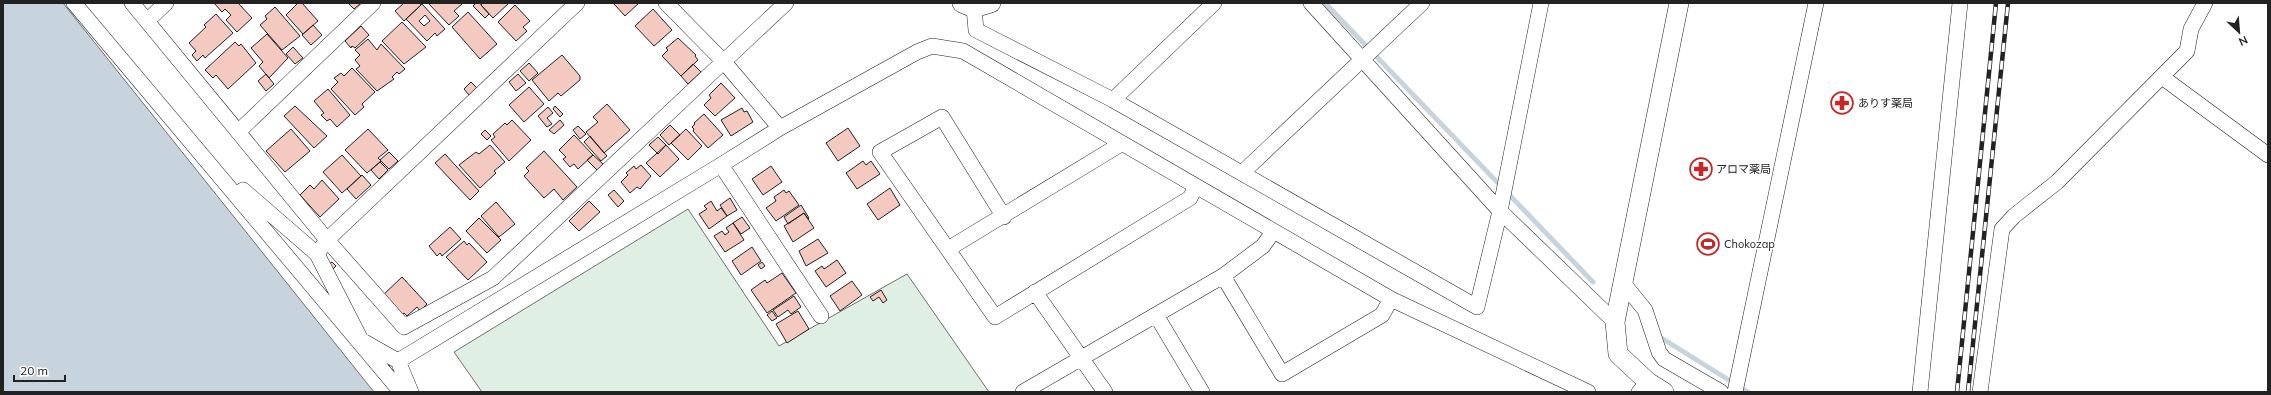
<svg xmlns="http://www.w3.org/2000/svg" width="2271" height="395" font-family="Mulish,'Noto Sans JP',sans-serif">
  <rect width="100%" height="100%" fill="#fff"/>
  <path fill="#e0efe3" stroke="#6f6f6f" d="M688,209L779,346L907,274L989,392H482L454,352Z"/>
  <path fill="#c7d3dd" stroke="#6f6f6f" d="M3,3H63L374,392H3Z"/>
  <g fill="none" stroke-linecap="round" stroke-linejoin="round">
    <path stroke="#c7d3dd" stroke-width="5" d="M1325,3L1593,282
      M1663,339L1748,392"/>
  </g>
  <path fill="#f3c9c0" stroke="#222" fill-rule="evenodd" d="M214,3H238L252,18L237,32L226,20L231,15L225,9L222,12Z
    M298,3H302L318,21L303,34L286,15Z
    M348,3H361L354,9Z
    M404,3H420L421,5L404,21L395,11Z
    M428,3H463L454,11L459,16L449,25Z
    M476,3H481V5L489,14L485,18L473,6Z
    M509,3L493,18L481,5L483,3Z
    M615,3H639L625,16L614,4Z
    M422,4L445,29L437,36L435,33L427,41L406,19ZM425,15L430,21L424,26L419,21Z
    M515,5L530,21L523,27L527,31L516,41L498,22Z
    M275,7L300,36L282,50L260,25L267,19L265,16Z
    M653,9L672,30L654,46L635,26Z
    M468,12L497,44L480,59L452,27Z
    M216,14L233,33L205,58L203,55L197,61L192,55L196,51L189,43L206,27L204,25Z
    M402,22L426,47L404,64L382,41Z
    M313,25L322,35L311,45L302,35Z
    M361,26L369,35L355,48L352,46L351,48L345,41Z
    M267,34L288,58L269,78L259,66L263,62L251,48Z
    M678,38L696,55L695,56L698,60L681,76L662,56L668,50L666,48Z
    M368,39L377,50L381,44L405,69L399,74L397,72L392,77L394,79L377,91L356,69L360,66L355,60L360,55L355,50Z
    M235,42L239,46L241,44L256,63L228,89L216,75L213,78L205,70Z
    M293,47L303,58L295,64L286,54Z
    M562,55L580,76V80L561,96L558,93L549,101L532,80Z
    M529,63L538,73L529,81L520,71Z
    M693,64L701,72L688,84L681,76Z
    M352,68L375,92L362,104L364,107L355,115L331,89L338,82L334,78L341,73L344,76Z
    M266,74L274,84L266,91L258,81Z
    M518,74L526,83L516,91L509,82Z
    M471,82L477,88L469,95L464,89Z
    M721,83L735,98L715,116L704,105L711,98L709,95Z
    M529,87L544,104L524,122L509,105Z
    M328,89L350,115L337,127L330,119L327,121L321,115L324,113L314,101Z
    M607,104L630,130L604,153L586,132L598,122L593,117Z
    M295,106L327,136L314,148L284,116Z
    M555,106L563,114L560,117L553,109Z
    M548,107L553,113L547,118L552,124L547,127L538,116Z
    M742,108L744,112L747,111L753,122L731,136L721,120Z
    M704,114L723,135L708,148L693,131L694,129L692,127L695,124L694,123Z
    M512,120L531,140L509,161L491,140L495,137L493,134L505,123L507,125Z
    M560,120L564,125L554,134L549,130Z
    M670,125L680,135L669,145L660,135Z
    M578,126L586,134L580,139L573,130Z
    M848,128L860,146L838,161L826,143Z
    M291,129L310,151L285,172L266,151Z
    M368,129L388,150L378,158L381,161L367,173L345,150Z
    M686,129L702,146L688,160L671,143Z
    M485,130L491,136L487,140L481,134Z
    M574,135L593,155L578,169L574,164L570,167L563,159L566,157L559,150Z
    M590,136L607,156L601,161L584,142Z
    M658,137L666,145L658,154L649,145Z
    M490,145L505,162L494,171L496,173L480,188L459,165L476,152L479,154Z
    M666,145L679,159L660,177L646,163Z
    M544,151L577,187L563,200L554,189L544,198L524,176L529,171L526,168Z
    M389,152L398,161L389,169L380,160Z
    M445,154L479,191L470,200L435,163Z
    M342,155L361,176L342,193L323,172Z
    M593,155L603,164L597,170L587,160Z
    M863,161L866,165L871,161L880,174L857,189L846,173Z
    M380,162L388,170L379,179L371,170Z
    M641,165L651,176L640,189L637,187L630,193L621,182L628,175L626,173L634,166L636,169Z
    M771,166L782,182L763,195L752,179Z
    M362,175L371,185L356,199L347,189Z
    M322,180L339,199L320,217L300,195L310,185L314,189Z
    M890,188L900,205L878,220L867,204Z
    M614,190L624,201L618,207L608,195Z
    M784,190L786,193L789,191L799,205L776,221L766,208L776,201L774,197Z
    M730,198L737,210L727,216L720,205Z
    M589,201L600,212L579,231L569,221Z
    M711,201L717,211L721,208L727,216L709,229L699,214L707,209L704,206Z
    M496,202L515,224L499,237L481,216Z
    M801,205L809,218L808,219L804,213L788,224L784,217Z
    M804,213L814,228L793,242L784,226Z
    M742,217L750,228L741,234L733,223Z
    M479,218L501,240L487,253L466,231Z
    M733,223L744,240L725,252L714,236L722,231L725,235L729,232L726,228Z
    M450,227L461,239L442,256L440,253L437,256L429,246Z
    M818,239L828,253L806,266L799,251Z
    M464,241L467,245L469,243L487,262L468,280L446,257Z
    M752,247L761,261L741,275L732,261Z
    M837,260L846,273L826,287L815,271L822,266L824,269Z
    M332,262L336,266L333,269L329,264Z
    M762,262L765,266L761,269L758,265Z
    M782,273L796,293L767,313L751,290L765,280L767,283Z
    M402,277L427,304L420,311L417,307L407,316L404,313L402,315L383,295Z
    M852,281L862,295L840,311L830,296Z
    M881,290L887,300L883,303L879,297L873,301L870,297Z
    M794,296L801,307L791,314L788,310L778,317L773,310Z
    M772,311L777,318L772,321L767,315Z
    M798,311L809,329L787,343L776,324Z"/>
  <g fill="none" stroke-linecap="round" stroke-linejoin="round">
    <g stroke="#222" stroke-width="16">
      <path id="minor" d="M74,3L401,392
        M132,3L327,240L404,327L493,278L786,3
        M666,3L724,62L780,128
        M1311,3L1500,211L1615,322
        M974,8L976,30L1113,100L1477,307L1500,211L1541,3
        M147,21L166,3
        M2162,77L2268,155
        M1113,100L1214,3
        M238,132L373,3
        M721,165L821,316
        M1242,173L1422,3
        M237,194L243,190L317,254
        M1004,217L942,117L880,152L995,317L1190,198L1196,186
        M948,249L1121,144
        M1223,276L1282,374L1382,315L1391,299
        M1623,283L1645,310L1659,352L1664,359L1721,392
        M1035,292L1105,392
        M1156,315L1202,392
        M398,361L361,340L317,254L327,240L577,3
        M411,392L398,361L721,165L780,128L917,52L932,46L963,51L1391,299L1588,392
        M1023,392L1223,276L1263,246L1273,232
        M1639,392L1648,382
        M1735,392L1816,3
        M1920,392L1960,3
        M1980,392L2002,229L2014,216L2057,182L2187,51L2191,29L2205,3"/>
    </g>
    <g stroke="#222" stroke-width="20">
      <path id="tertiary" d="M962,3L974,8L991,3
        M1664,392L1648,382L1618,354L1615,322L1679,3"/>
    </g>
    <use href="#minor" stroke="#fff" stroke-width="15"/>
    <use href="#tertiary" stroke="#fff" stroke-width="19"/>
    <g stroke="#222" stroke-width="4.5">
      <path id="rail" d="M1957,392L1996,3
        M1968,392L2008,3"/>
    </g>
    <use href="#rail" stroke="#fff" stroke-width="3" stroke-dasharray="9" stroke-linecap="butt"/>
  </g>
  <defs>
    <g id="pharmacy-ring" transform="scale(1.15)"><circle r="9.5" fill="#fff" stroke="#c62828" stroke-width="1.5"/><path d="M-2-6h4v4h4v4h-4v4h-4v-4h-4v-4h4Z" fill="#c62828"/></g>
    <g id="stadium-ring" transform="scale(1.15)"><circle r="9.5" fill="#fff" stroke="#c62828" stroke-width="1.5"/><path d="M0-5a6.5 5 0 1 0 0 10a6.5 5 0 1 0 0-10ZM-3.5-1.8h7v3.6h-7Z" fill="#c62828"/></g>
  </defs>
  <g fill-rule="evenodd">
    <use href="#pharmacy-ring" x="1842" y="103"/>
    <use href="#pharmacy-ring" x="1701" y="169"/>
    <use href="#stadium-ring" x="1708" y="244"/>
  </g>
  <g text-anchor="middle" stroke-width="3" stroke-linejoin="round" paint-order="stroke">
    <g font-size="11" fill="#222" stroke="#fff" text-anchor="start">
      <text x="1858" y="107">ありす薬局</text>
      <text x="1716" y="173">アロマ薬局</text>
      <text x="1724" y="248">Chokozap</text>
    </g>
  </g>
  <rect width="2271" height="395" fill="none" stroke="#222222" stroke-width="8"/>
  <g transform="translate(2239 32) rotate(154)" stroke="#ffffff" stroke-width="3" paint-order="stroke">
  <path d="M0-3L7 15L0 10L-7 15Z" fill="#222222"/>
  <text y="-6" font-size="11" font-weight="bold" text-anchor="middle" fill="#222222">N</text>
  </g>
  <path d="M14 375v6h51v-6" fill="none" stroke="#222222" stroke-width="2"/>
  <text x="20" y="375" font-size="12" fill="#222222" stroke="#ffffff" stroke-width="3" paint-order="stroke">20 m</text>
</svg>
